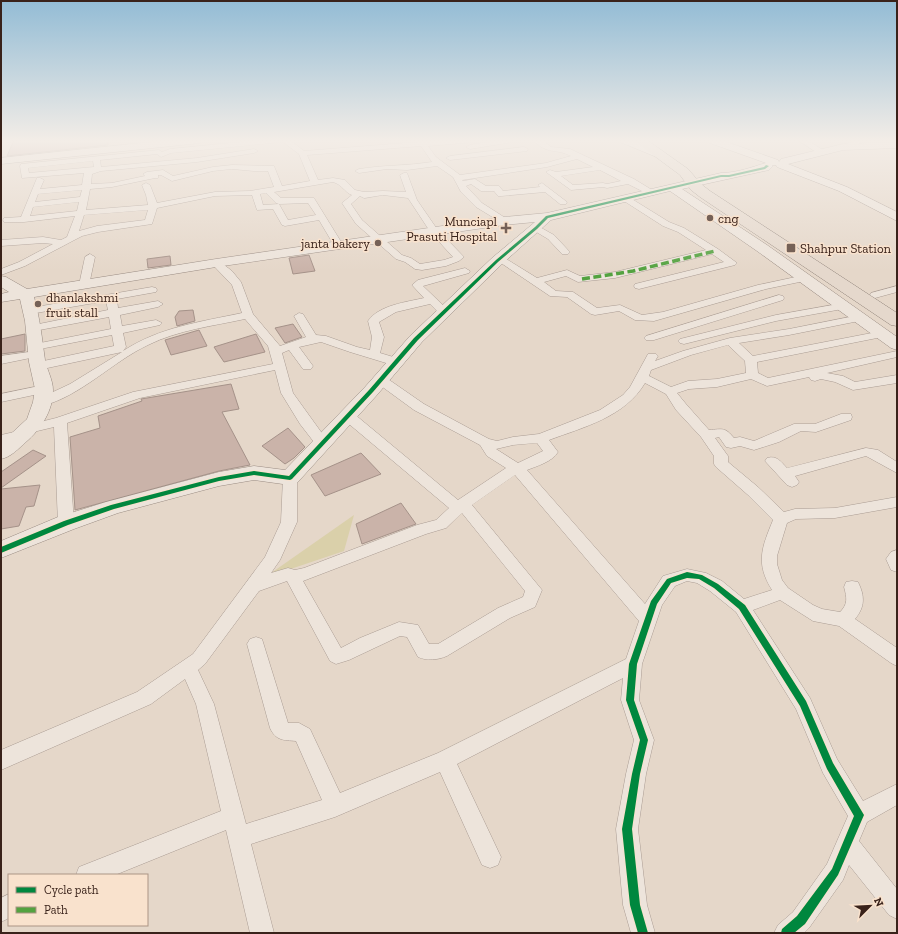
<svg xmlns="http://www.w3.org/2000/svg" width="898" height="934" font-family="'Zilla Slab',serif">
  <rect width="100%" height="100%" fill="#e5d7c9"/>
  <path fill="#dad0aa" d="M354,515L344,551L264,578Z"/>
  <path fill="#cab3a9" stroke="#a59289" d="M14,140H108V145L7,156Z
    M309,255L315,271L293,274L289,258Z
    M170,256L171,265L148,268L147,259Z
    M193,310L195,321L177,326L175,317L179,311Z
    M293,324L302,337L285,343L275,328Z
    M199,330L207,346L171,355L165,340Z
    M25,334V351L1,354V339Z
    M256,334L265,352L224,362L214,347Z
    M231,384L239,409L222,412L250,465L219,471L75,510L70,437L100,428L98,416L142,401L141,399Z
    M288,428L305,447L294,458L285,464L262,446Z
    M33,450L46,456L1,488V472Z
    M361,453L381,474L325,496L311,475Z
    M40,485L34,506L26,507L19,526L1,529V489Z
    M401,503L416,524L362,544L356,524Z"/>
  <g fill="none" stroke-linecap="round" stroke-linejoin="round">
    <g stroke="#aa9c93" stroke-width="1">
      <path id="street" d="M260,140H290L304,151L418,142L416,140H424L425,142L479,140L475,142L428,146L436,157L460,175L546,163L571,156C556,148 547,155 533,140H542L551,147L570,149L634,179L657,193L653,195H650L628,184L607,188L603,187L571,190L546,172L550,170L556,172L593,167L577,159L547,167L462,180L463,181L475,179L486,186H499L503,191L540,187L538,185L542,183L567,202L566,204H560L545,192L501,196H498L494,191H481L471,184L466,186L482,203L507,219L508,221L504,224L476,207L461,192L453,177L437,166L407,170L387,169L359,173L355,171L359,169C383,165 407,166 432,162L421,146L307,155L318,180L333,178L345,180L355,190L364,192L383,191L406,192L400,175L404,173H407L417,200L437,229L464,257L459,261L446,266L422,270L415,269L405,262L396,259L356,224L342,203L352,195C344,192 343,185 333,182L274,192L281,198H314L343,245L341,247H335L319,220L285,226L282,225L273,209L257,210L252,195L215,196L157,208L152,224L98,232L82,236L25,266L1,275V269L19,262L53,244L43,243L1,246V240L43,237L61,240L67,237L75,216L24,222H4L3,220L4,218L21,217L37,178H40L44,180L40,189L82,185L84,173L22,178L20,166L21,164L159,150L162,152L170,149ZM283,142L299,154L310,181L282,186L274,166L232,165L213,167L173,176L163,170L147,172L143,174L145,176L112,183L91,184L92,174L101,171L197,162L254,153L258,151L254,149L197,158L101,167L100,160L157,154L161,157L171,153ZM93,161L94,167L29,173L28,168ZM232,169L254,171H268L274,187L250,191L215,192L157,203L150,185L146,183L142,185L146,195L148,205L86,210L90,189L112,187L155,178H158V175H161L172,181L213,171ZM600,170L621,181L607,184L603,183L573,185L561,176ZM82,190L80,197L35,202L38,194ZM266,193L276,203L279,204L308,203L316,215L288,220L279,204L263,205L260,194ZM383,195L408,198L431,233L453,257L444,260L420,264L411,258L402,255L362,220L351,204L360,196L364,198ZM79,202L77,211L30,216L33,207ZM148,210L145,220L97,226L79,231L84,215Z
        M499,140H517L513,142L470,149L466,147L470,145Z
        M798,140H807L826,152L822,154H819Z
        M856,140H867L846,149H843L839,147Z
        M524,147L528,149L527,151L450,160L446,158L450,156Z
        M627,196L669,222L684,228L718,249L737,263L735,265L639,289L635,288L634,286L635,284L724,262L712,254L615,278L578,282L566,276L544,282L556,291L573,292L597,308L620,305L642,315L663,312L758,285L805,275L810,278L809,280L766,289L654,321L635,320L619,311L595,315L591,314L567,297L550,296L495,259L497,257H503L537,278L567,270L580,276L615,272L706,250L678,232L663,226L624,201L623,199Z
        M536,225L554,235L568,250L570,252L568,254H562L548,239L533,230L531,228Z
        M90,254L95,257L89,285L84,288L79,285L85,257Z
        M216,260L219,261L232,271L241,282L253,314L280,346L306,337L294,316L299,313L303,314L316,335L326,336L357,347L370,350L372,337L368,321C379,305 407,302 424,298L412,285L418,280L465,268L470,271L469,273L423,286L448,310L449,312L448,314H440L430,304L396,312L379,322L384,337L380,353L400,359L402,362L400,365L396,366L350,352L321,342L299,347L313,366L311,369H303L289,350L282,353L293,393L329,443L327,446L322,447L317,446L300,424L281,393L275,370L140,398L67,423L74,523L71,527L66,528L61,527L58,523L54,427L29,433L28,437L1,443V435L23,430L24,426L56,418L133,392L273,364L268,346L245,319C213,326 178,330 148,345C112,362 81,396 42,406L38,405L36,402L38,399L70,384L122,352L38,370L34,369L32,366L34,363L114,346L112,335L35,350L31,349L29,347L31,345L35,344L111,329L109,317L34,331L28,328L34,325L108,310L106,301L30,314L25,311L30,308L152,287L156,288L157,290L156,292L117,299L118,308L158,301L163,304L158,307L120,315L122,326L156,320L162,323L160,325L123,333L126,347L123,351C160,327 200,322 242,313L232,285L211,263Z
        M897,286V292L875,298L870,295L871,293Z
        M779,295L783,296L784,298L783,300L654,340H646L644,338L646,336Z
        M844,303L849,306L848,308L776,321L684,344L680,343L678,341L680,339L776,315Z
        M860,315L865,318L864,320L789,335L739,343L753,356L882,331L886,332L888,334L886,336L882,337L757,362L758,373L768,378L897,351V357L827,373L843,376L855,382L897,375V383L853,390L835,382L821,379L815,381L811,380L809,377L767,386L751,379L717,387L689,389L677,393L686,404L709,430C723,429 725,427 734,438L740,437L754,441L794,424H815L841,414H851L852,417L851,420L816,432L801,431L779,442L754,450L740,446L731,448L726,447L719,437L715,438L728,456V462L758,487L784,512L795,509L835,508L897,497V507L835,518L796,519L787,523L777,556V564L782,580L788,588L813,605L822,609L840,612C848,604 847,598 844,587L846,582L852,581L858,582C865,596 865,607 855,619L897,648V666L891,663L839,626L813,621L780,600L753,610L810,698L837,759L863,801L897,784V805L867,822L859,841L897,889V919L889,915L849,865L843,880L809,928L804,933H774L778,925L793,912L827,864L848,816L823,773L796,709L736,612L710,591L697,583L687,581L675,586L662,605L642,664L639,700L654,740L646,774L638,829L647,905L655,933H631L623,905L616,829L626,774L634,740L621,700L623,678L457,764L501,857L498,865L490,868L482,865L440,772L335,817L251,844L274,933H250L226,830L115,875H76L79,867L221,811L196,704L185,679L151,704L1,770V750L137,692L193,654L265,557L281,522L283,478L285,475L290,473L295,475L297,478V522L280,560L271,573L288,568L295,570L304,568L417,525L436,520L449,508L343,419L342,416L343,413H353L458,500L506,468L487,456L480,445L414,410L377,383L375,380L377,377H385L424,404L489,439L497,441L513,437L539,434L600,410L623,395L630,387L648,354H656L658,356L655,361L683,351L730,338L789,329ZM728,345L745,361L746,373L717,379L688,381L671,387L649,376L651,370L691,355ZM645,383L666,394L676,410L701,437L714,456V464L716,467L748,495L773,520C762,547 755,563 772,590L744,599L722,581L706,573L687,569L663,576L645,604L527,470C537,466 552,462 558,452L549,440C584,427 625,417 645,383ZM537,443L543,451L518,463L496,449L513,445ZM515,475L639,621L626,659L438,753L340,793L310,729L299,723H288L262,639L256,637L250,639L247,644L270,728C276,741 284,740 296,741L322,800L246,824L214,704L198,670L205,664L259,591L287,581L330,661L336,664L349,660L400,636L407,637L418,657C427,661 438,660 447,656L510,618L535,607L542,590L472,505ZM462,513L525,591L523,597L498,608L438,644H429L418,625L399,622L360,638L341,648L303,581L426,534L446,528Z
        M36,351L40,352L42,354L40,356L1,364V356Z
        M44,385L48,386L50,389L48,392L1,402V394Z
        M866,448L878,450L897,462V473L866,456L795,476L799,482L797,485L792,487L787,485L765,461L767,458C777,455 781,462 787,468Z
        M897,550V572L891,570L886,559L891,552Z
        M9,894V918L1,922V898Z"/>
    </g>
    <g stroke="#9a8c83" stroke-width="1">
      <path id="secondary" d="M169,140H205L200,143L1,164V158Z
        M619,140H633L662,152L663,154L658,157L654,156L620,142Z
        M706,140H721L778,160L779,162L781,159L843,144L897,142V148L843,150L788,164L847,187L897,212V221L839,191L777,167L776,165H772L773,166L769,170L682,189L767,245L897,337V350L891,348L757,251L670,191L551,220L502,264L422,342L377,395L297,483L290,485L254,480L219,486L118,513L74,529L1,558V541L58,517L106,502L219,472L254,466L285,470L365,387L410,336L492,258L535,222L504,225L216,267L34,297C40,319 42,338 45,360C47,370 53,380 53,390C53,411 41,429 26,442C18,449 11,457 1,459V443L27,419L33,402L35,389L29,362L25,321L20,299L1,302V294L9,292L1,287V276L6,277L27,289L216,259L504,217L547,213L721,173C737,173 752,167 766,163L707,142Z"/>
    </g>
    <g stroke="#8f8279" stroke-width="1">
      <path id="primary" d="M633,140H647L688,169L701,184L710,191L897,313V326L891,325L700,197L691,190L680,175Z"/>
    </g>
    <use href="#street" fill="#ede4db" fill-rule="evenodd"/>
    <use href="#secondary" fill="#ede4db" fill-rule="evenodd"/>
    <use href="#primary" fill="#e5d8cc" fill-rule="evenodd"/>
    <path stroke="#53a240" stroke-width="3.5" stroke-dasharray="8 3.5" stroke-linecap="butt" d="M582,279L633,271L715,251"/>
    <g stroke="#f9e2cd" stroke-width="2">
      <path id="cycleway" d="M766,165L769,166L765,169L729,177H721L548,218L537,229L498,262L418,340L373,392L292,479L290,480L254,475L219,481L114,509L68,525L1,553V547L64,521L111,505L219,477L254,471L289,476L369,390L414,338L496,260L535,227L546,216L721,175H729L764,167Z
        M687,572L702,575L718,584L745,605L806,701L833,763L864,815L838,875L805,924L794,933H781L782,929L797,916L832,869L854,816L827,769L800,706L739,609L714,588L699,579L687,578L671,583L657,604L637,664L634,700L648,740L640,774L632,829L640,905L648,933H638L630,905L622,829L632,774L640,740L626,700L629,664L651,601L667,579Z"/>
    </g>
    <use href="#cycleway" fill="#00873e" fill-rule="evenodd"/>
  </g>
  <linearGradient id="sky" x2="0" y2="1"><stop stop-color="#93bcd5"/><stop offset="0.52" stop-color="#f3ede7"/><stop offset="1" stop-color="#f3ede7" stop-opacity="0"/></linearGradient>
  <rect width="898" height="271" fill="url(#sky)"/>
  <g fill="#756157" stroke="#f9e2cd" stroke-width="1.5">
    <circle cx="710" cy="218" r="4"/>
    <path d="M504 222h4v4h4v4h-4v4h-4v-4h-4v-4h4z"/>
    <circle cx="378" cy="243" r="4"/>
    <rect x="786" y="243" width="10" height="10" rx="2"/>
    <circle cx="38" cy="304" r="4"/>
  </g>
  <g text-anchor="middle" stroke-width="3" stroke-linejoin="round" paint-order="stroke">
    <g font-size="13" fill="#39221a" stroke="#f9e2cd" text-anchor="start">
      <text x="718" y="223">cng</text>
      <text x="497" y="226" text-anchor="end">Munciapl<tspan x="497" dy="15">Prasuti Hospital</tspan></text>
      <text x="370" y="248" text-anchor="end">janta bakery</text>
      <text x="800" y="253">Shahpur Station</text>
      <text x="46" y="302">dhanlakshmi<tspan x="46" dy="15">fruit stall</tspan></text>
    </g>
  </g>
  <rect width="898" height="934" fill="none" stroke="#39221a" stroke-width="4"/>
  <rect x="8" y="874" width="140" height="52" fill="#f9e2cd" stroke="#ac9585"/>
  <rect x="16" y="887" width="20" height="6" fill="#00873e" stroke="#ac9585"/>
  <text x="44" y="894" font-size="12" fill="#39221a">Cycle path</text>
  <rect x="16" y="907" width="20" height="6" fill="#53a240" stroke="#ac9585"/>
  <text x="44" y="914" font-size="12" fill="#39221a">Path</text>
  <g transform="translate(870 906) rotate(66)" stroke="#f9e2cd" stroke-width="3" paint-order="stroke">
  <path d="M0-3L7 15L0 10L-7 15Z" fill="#39221a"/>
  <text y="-6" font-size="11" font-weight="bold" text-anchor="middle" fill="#39221a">N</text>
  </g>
</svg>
